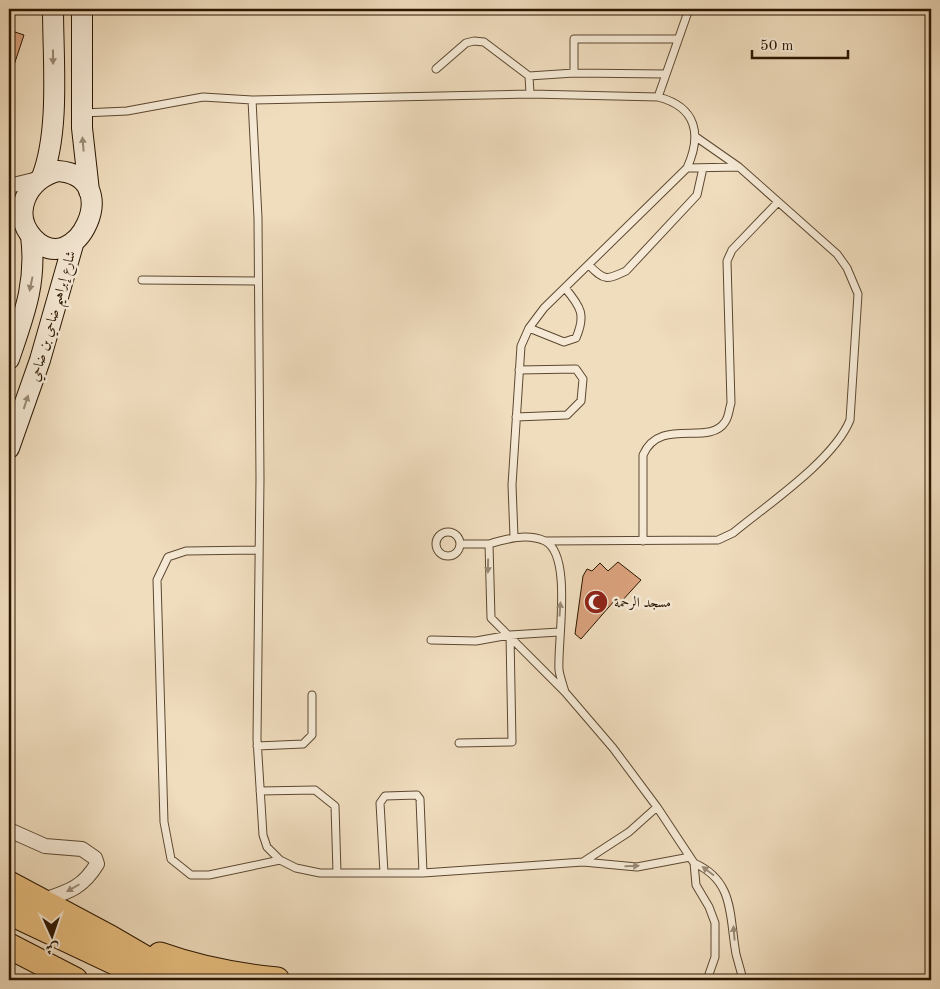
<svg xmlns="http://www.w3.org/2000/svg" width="940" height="989" font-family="'Old Standard TT',Amiri,serif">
  <rect width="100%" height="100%" fill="#f0ddbe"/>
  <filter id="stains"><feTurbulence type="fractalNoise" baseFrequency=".004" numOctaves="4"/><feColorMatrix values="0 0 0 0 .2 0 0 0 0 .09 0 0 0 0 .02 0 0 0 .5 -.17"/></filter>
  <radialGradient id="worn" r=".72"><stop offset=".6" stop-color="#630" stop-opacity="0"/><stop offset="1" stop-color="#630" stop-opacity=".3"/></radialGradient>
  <path fill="#daa27d" stroke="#2b1700" d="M9,30L24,35L11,74L9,73Z
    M618,562L641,580L620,603L615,600L581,639L575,634L583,576L587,569L592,571L600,563L608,571Z"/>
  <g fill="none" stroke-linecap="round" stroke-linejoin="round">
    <g stroke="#5c4830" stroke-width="9">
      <path id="lane" d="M436,69L466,43L474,41L484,42L529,76L530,94
        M574,73V39H678
        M529,76L574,73L666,74
        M658,97L689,9
        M252,100L258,218L260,479L257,739L263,835L267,847L280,860L296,868L320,873H423L583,862L637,867L690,857
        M83,113L127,111L203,97L252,100L530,94L658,97C697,107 702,135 687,168L544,308L529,328L521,346L512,485L514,537
        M687,168L738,167
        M589,265C604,281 607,280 626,271L697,195L703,168
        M142,280L258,281
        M529,328L564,342L576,338C586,315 581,307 565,288
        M516,417L567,415L581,401L583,379L576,369L519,370
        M436 544a12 12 0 1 1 24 0a12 12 0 1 1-24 0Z
        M545,541L718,540L733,533C767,505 834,460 850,420L858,294L847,268L837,254L739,167L696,137
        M643,541V455C660,416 709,447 725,422C729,417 729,409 731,403L727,261L732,250L778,202
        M461,544H489
        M259,550L186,551L168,557L157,580L164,822L171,859L191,875H209L280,860
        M431,640L476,641L510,635L559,632
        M565,692C563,685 560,677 559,670C557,643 573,555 545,541C527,533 506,539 489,544L491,618L565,692L613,748L657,807L694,863L696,885L709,907L715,923V957L707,980
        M459,743L512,742L510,635
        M257,746L303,744L312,735V695
        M260,791L315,790L335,806L337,873
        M583,862L629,832L657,807
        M694,863C735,881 729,916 736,954C738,962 741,971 743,980
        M384,873L380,803L385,796L417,795L420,799L423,873"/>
    </g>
    <g stroke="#5c4830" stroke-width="16">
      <path id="street" d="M9,186L38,179
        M9,206L25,223
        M9,830L45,846L82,849L95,858L97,864C82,889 67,892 41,901"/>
    </g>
    <g stroke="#2b1700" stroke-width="22">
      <path id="secondary" d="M82,9V128L89,191
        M58,171C127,176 75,283 33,238C10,213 28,178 58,171Z
        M42,177C60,131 53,59 53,9
        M9,359C24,315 37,283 31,236
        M9,448L40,360L74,241"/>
    </g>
    <g stroke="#2b1700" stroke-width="27">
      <path id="highway" d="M9,884L110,938L182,980
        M9,912L153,980
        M9,946L75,980
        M160,955C199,969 237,976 277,980"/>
    </g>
    <use href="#lane" stroke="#f5e9d5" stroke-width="7"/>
    <use href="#street" stroke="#f5e9d5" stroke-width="14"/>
    <use href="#secondary" stroke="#f5e9d5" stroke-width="20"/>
    <use href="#highway" stroke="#e8be7f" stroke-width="25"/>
  </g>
  <defs><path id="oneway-solid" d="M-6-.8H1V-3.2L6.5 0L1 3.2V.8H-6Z" transform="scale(1.25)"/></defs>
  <g fill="#9a8a75">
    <use href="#oneway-solid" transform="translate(53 57) rotate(90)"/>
    <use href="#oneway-solid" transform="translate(83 144) rotate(-95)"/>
    <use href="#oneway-solid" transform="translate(31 284) rotate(102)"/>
    <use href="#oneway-solid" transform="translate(26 402) rotate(-72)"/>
    <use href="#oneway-solid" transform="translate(488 566) rotate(91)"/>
    <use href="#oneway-solid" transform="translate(560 609) rotate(-86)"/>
    <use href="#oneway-solid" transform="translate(632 866) rotate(-1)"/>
    <use href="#oneway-solid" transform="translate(708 871) rotate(-143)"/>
    <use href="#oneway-solid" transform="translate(73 888) rotate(150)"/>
    <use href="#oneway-solid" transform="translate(734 933) rotate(-95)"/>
  </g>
  <defs>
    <g id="mosque-disc" transform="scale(1.25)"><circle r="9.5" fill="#8f2418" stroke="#f5e9d5"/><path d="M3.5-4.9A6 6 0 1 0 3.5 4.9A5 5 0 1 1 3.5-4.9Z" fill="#fff"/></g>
  </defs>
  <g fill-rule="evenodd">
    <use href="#mosque-disc" x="596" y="602"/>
  </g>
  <g text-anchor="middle" stroke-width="5" stroke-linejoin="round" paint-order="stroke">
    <g font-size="14" fill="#2b1700" stroke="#f5e9d5">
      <text transform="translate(52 316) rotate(-74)" y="5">شارع إبراهيم ضاحي بن ضاحي</text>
    </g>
    <g font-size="14" fill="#2b1700" stroke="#f5e9d5" text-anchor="start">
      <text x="614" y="607">مسجد الرحمة</text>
    </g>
  </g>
  <rect width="940" height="989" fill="none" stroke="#f0ddbe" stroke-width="30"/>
  <rect x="10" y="10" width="920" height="969" fill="none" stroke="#2b1700" stroke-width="2.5"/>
  <rect x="15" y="15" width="910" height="959" fill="none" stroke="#2b1700"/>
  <g transform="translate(52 936) rotate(177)" stroke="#f5e9d5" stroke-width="4" paint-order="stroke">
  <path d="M0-4L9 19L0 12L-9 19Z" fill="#2b1700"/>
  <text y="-8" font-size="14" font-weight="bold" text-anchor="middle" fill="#2b1700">ش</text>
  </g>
  <path d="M752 50v8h96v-8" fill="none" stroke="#2b1700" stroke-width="2.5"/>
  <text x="760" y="50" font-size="15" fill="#2b1700" stroke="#f5e9d5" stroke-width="4" paint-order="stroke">50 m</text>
  <rect width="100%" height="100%" filter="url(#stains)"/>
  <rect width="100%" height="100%" fill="url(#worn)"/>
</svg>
